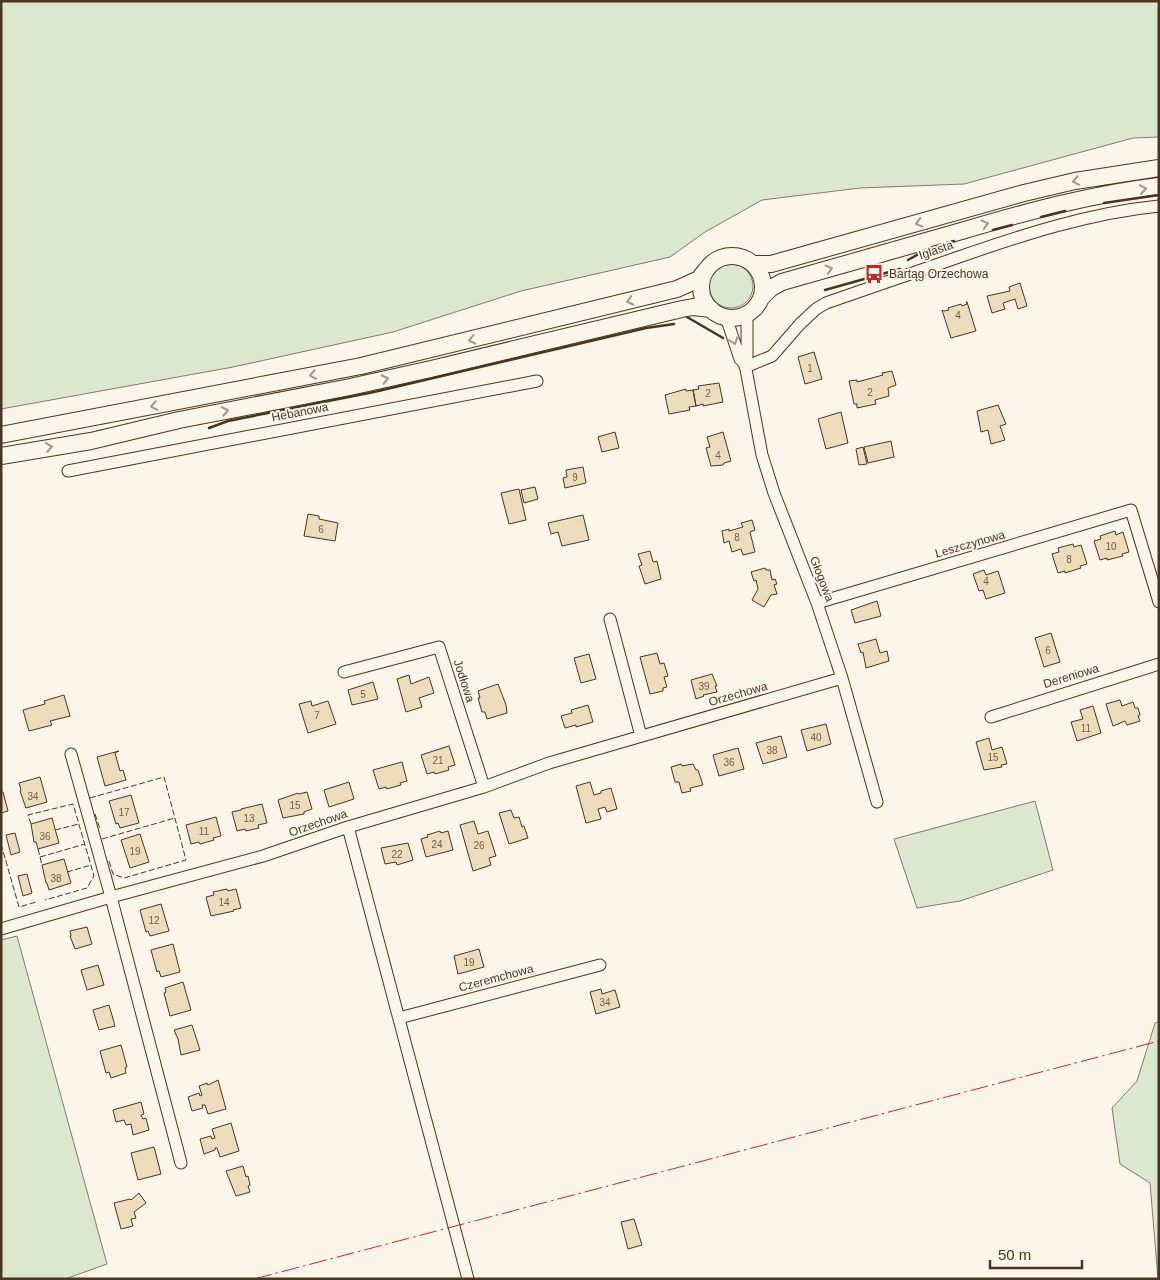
<svg xmlns="http://www.w3.org/2000/svg" width="1160" height="1280" font-family="Helvetica,sans-serif">
  <rect width="100%" height="100%" fill="#fbf6e9"/>
  <path fill="#dce7d0" stroke="#887966" d="M1,1H1159V137L1133,138L964,184L860,188L762,200L705,232L670,257L521,291L393,332L233,367L1,409Z
    M709 286a22 22 0 1 1 44 0a22 22 0 1 1-44 0Z
    M1035,801L1053,870L960,901L917,908L894,839Z
    M17,936L107,1264L65,1279H1V940Z
    M1159,1022V1279H1158L1150,1183L1120,1164L1112,1108L1137,1081L1155,1023Z"/>
  <path fill="#ecdcbc" stroke="#4a3520" d="M1020,283L1027,306L1018,309L1015,299L1003,303L1005,309L992,313L987,296L1010,291L1009,287Z
    M966,302H967L976,331L951,338L942,310L944,311L949,310L948,308L961,304L962,306L967,304Z
    M814,352L822,379L805,384L798,357Z
    M892,371L896,385L888,388L889,396L875,400L876,404L857,408V404H854L849,381L857,380V382L883,375L882,373Z
    M719,383L723,402L703,406V404L696,406L693,390L699,389L698,386Z
    M686,389V391L693,390L696,406L689,407L690,410L669,414L665,395Z
    M998,405L1006,424L1000,426L1005,440L991,444L988,430L981,432L977,411Z
    M841,412L848,443L826,449L818,419Z
    M615,432L619,448L602,452L598,437Z
    M723,432L731,461L724,463L723,465L711,466L706,448L710,447L707,437Z
    M891,441L894,457L868,463L864,447Z
    M863,447L867,464L859,465L856,449Z
    M583,467L586,483L565,488L563,478L567,477L566,470Z
    M535,487L538,499L524,503L521,490Z
    M519,489L526,520L509,524L501,493Z
    M308,514L319,516V519L338,523L335,541L304,536Z
    M583,515L589,540L562,546L558,532L551,534L548,523Z
    M752,520L755,530L750,532L755,552L743,555L741,549L732,552L729,541L724,543L722,531L729,529V531L743,527L741,523Z
    M1115,531L1116,535L1123,532L1129,552L1122,554L1123,556L1107,560V558L1100,560L1094,541L1101,539L1100,536Z
    M1073,544L1074,547L1081,545L1087,564L1080,566L1081,568L1065,573V571L1058,573L1052,554L1059,552L1058,548Z
    M650,551L653,562L657,561L661,579L645,584L639,566L642,565L638,554Z
    M765,568L766,570H770L772,580L775,579L777,584L774,585L777,594L771,595L764,607L752,600L758,589L756,580L754,581L751,572Z
    M984,570L986,575L998,571L1005,593L986,599L983,590L979,591L973,574Z
    M877,601L881,616L855,623L851,610Z
    M1051,633L1060,662L1044,667L1035,638Z
    M876,639L880,653L887,651L889,661L866,668L863,652L861,653L858,644Z
    M657,653L660,664L664,663L668,676L664,677L667,687L663,688V691L650,694L640,657Z
    M589,654L596,679L581,683L574,658Z
    M712,674L717,686H715L717,692L703,695L704,696L696,699L691,680Z
    M409,675L411,684L429,677L434,693L419,698L422,707L406,712L397,679Z
    M373,682L378,699L352,705L348,690Z
    M498,684L506,705L507,713L487,719L485,712H482L478,698H480L478,691Z
    M64,695L70,716L50,721L52,725L29,731L23,710L45,704L44,701Z
    M1120,700L1122,706L1133,702L1135,708H1138L1140,715L1138,716L1140,721L1127,725L1125,721L1113,726L1106,704Z
    M311,701L312,706L328,701L336,724L308,733L299,704Z
    M588,705L593,722L576,727V725L565,728L561,716L572,713L571,710Z
    M1093,706L1101,733L1077,741L1071,722L1083,719L1080,710Z
    M826,724L831,744L807,751L801,730Z
    M781,736L787,757L763,764L756,743Z
    M989,738L992,750L1002,747L1007,764L1001,765L1002,767L984,770L976,742Z
    M449,746L455,765L448,767L449,770L435,774L434,772L427,774L421,755Z
    M738,748L744,769L719,776L713,755Z
    M119,751L115,753L120,771L123,770L126,780L105,786L97,757Z
    M402,762L407,781L400,783L401,785L387,789L386,787L379,789L373,770Z
    M681,764L682,766L693,764L696,770H698L703,785L690,788L691,791L682,793L679,782H675L671,767Z
    M40,777L47,802L26,808L20,791L21,790L19,783Z
    M349,782L354,799L329,807L324,790Z
    M590,782L594,795L601,793V791L611,788L617,809L607,812L605,807L598,809L601,819L586,823L576,786Z
    M1,792H3L8,811L1,813Z
    M307,792L312,809L304,812V814L283,818L278,800L298,793L299,794Z
    M131,795L139,823L120,828L118,823L116,824L109,801Z
    M262,804L267,823L258,825L259,828L246,831L245,829L237,831L232,812L241,810V809Z
    M511,810L514,818L519,817L522,827L524,826L528,838L509,844L499,813Z
    M216,817L221,836L213,838L214,840L200,844L199,842L191,844L186,825Z
    M52,818L59,843L38,849L36,842H34L31,824Z
    M474,821L478,834L488,831L496,856L489,858L491,865L473,871L460,825Z
    M440,831L441,833L448,831L453,850L426,857L421,839L428,837L427,835Z
    M15,833L20,852L11,855L6,835Z
    M140,834L149,862L130,868L121,840Z
    M408,843L413,860L397,865L396,862L385,864L381,848Z
    M64,859L71,883L49,890L47,883H46L42,865Z
    M27,874L32,893L23,896L18,876Z
    M227,889L228,891L236,889L241,908L233,910L234,911L211,916L206,897L214,895L213,892Z
    M161,904L169,931L150,936L148,931L146,932L140,910Z
    M87,927L92,944L75,949L70,936H71L70,931Z
    M173,944L180,972L161,977L159,971L157,972L151,950Z
    M479,949L484,967L458,974L454,956Z
    M98,965L104,985L87,990L81,970Z
    M183,982L191,1010L170,1016L164,993L166,992L165,988Z
    M601,989L602,994L615,990L620,1007L596,1014L590,992Z
    M109,1005L115,1026L99,1030L93,1010Z
    M192,1025L200,1050L181,1055L178,1039L174,1030Z
    M121,1045L127,1067L125,1068L126,1073L111,1078L109,1072L106,1073L100,1051Z
    M218,1080L226,1109L208,1114L205,1105H202L203,1108L192,1111L188,1097L199,1093L200,1096L202,1095L199,1086L207,1083L208,1085Z
    M141,1102L144,1114L141,1115L143,1119L146,1118L149,1130L133,1135L131,1124L126,1125L124,1120L116,1122L113,1110Z
    M231,1123L239,1151L220,1157L217,1148H215V1150L204,1154L200,1139L211,1136L212,1139L215,1138L212,1129Z
    M154,1147L161,1174L138,1180L131,1153Z
    M243,1166L246,1177L248,1176L250,1185L248,1186L250,1192L236,1196L226,1171Z
    M139,1193L146,1203L134,1212L136,1218L131,1219L133,1226L121,1229L114,1203L130,1199L131,1200Z
    M634,1219L642,1245L628,1249L621,1222Z"/>
  <g fill="none" stroke-linecap="round" stroke-linejoin="round">
    <g stroke="#4a3520" stroke-width="13">
      <path id="street" d="M747,314V356L745,364L762,455L774,493L817,603L842,678L877,802
        M726,317L740,359L745,364
        M745,367L772,356L800,324L816,309L826,303C869,288 913,273 956,258C1022,235 1089,213 1159,206
        M68,471L537,381
        M817,603L1131,510L1159,602
        M610,619L641,736
        M344,672L439,647L484,787
        M991,717L1159,664
        M71,754L111,897L181,1163
        M348,827L468,1279
        M1,929L111,897L263,856L348,827L484,787L549,763L842,678
        M399,1018L600,965"/>
    </g>
    <g stroke="#4a3520" stroke-width="18">
      <path id="secondary" d="M701 287a31 31 0 1 1 62 0a31 31 0 1 1-62 0Z
        M753,264H771L1024,193L1075,181L1159,168
        M761,298L771,288L782,282C843,265 904,247 965,230C1029,211 1093,194 1159,186
        M1,435L361,366L677,289L699,279L705,271
        M1,456L91,441L179,420L350,387L431,369L682,309L693,307L711,309"/>
    </g>
    <use href="#street" stroke="#fbf6e9" stroke-width="11"/>
    <use href="#secondary" stroke="#fbf6e9" stroke-width="16"/>
    <path stroke="#4a3520" stroke-width="1" stroke-dasharray="6 2.5" stroke-linecap="butt" d="M90,798L164,777L186,860L124,878L113,874L109,861
      M95,814L100,829
      M31,824L28,815L73,804L94,876L87,888L45,900
      M55,830L79,824
      M102,839L175,818
      M1,844L19,907L36,902
      M38,849L42,865
      M40,857L85,844
      M67,872L91,865"/>
    <path stroke="#4a3520" stroke-width="2.5" d="M1104,203L1159,195
      M1041,217L1065,211
      M993,230L1012,225
      M908,260L929,248L954,241
      M825,290L900,269
      M687,317L723,338
      M209,428L228,421L374,392L646,328L674,324"/>
    <path stroke="#c62828" stroke-width="1" stroke-dasharray="18 4 2.5 4" stroke-linecap="butt" d="M254,1279L1159,1041"/>
  </g>
  <defs><path id="oneway-chevron" d="M-2-3.5L2.5 0L-2 3.5" fill="none" stroke-width="1.6" stroke-linecap="round" stroke-linejoin="round" transform="scale(1.25)"/></defs>
  <g stroke="#a29684">
    <use href="#oneway-chevron" transform="translate(1076 181) rotate(169)"/>
    <use href="#oneway-chevron" transform="translate(1143 189) rotate(-8)"/>
    <use href="#oneway-chevron" transform="translate(919 223) rotate(165)"/>
    <use href="#oneway-chevron" transform="translate(985 224) rotate(-16)"/>
    <use href="#oneway-chevron" transform="translate(829 269) rotate(-16)"/>
    <use href="#oneway-chevron" transform="translate(630 301) rotate(166)"/>
    <use href="#oneway-chevron" transform="translate(472 340) rotate(167)"/>
    <use href="#oneway-chevron" transform="translate(734 341) rotate(72)"/>
    <use href="#oneway-chevron" transform="translate(313 375) rotate(169)"/>
    <use href="#oneway-chevron" transform="translate(385 379) rotate(-12)"/>
    <use href="#oneway-chevron" transform="translate(154 406) rotate(169)"/>
    <use href="#oneway-chevron" transform="translate(225 411) rotate(-11)"/>
    <use href="#oneway-chevron" transform="translate(49 447) rotate(-9)"/>
  </g>
  <defs>
    <g id="bus-bare" transform="scale(1.5)"><path d="M-5-6H5V4H4V6H2V4H-2V6H-4V4H-5ZM-3.5-4V0h7V-4ZM-3.5 1.2v1.5H-2V1.2ZM2 1.2v1.5H3.5V1.2Z" fill="#c62828" stroke="#fbf6e9" stroke-width="2.5" paint-order="stroke"/></g>
  </defs>
  <g fill-rule="evenodd">
    <use href="#bus-bare" x="874" y="274"/>
  </g>
  <g text-anchor="middle" stroke-width="4" stroke-linejoin="round" paint-order="stroke">
    <g font-size="10" fill="#725f47">
      <text x="958" y="319">4</text>
      <text x="810" y="372">1</text>
      <text x="870" y="396">2</text>
      <text x="708" y="397">2</text>
      <text x="718" y="459">4</text>
      <text x="575" y="481">9</text>
      <text x="321" y="533">6</text>
      <text x="737" y="541">8</text>
      <text x="1111" y="550">10</text>
      <text x="1069" y="563">8</text>
      <text x="986" y="585">4</text>
      <text x="1048" y="654">6</text>
      <text x="704" y="690">39</text>
      <text x="363" y="698">5</text>
      <text x="317" y="719">7</text>
      <text x="1086" y="732">11</text>
      <text x="816" y="741">40</text>
      <text x="772" y="754">38</text>
      <text x="993" y="761">15</text>
      <text x="438" y="764">21</text>
      <text x="729" y="766">36</text>
      <text x="33" y="800">34</text>
      <text x="295" y="809">15</text>
      <text x="124" y="816">17</text>
      <text x="249" y="822">13</text>
      <text x="204" y="835">11</text>
      <text x="45" y="840">36</text>
      <text x="437" y="848">24</text>
      <text x="479" y="849">26</text>
      <text x="135" y="855">19</text>
      <text x="397" y="858">22</text>
      <text x="56" y="882">38</text>
      <text x="224" y="906">14</text>
      <text x="154" y="924">12</text>
      <text x="469" y="966">19</text>
      <text x="605" y="1006">34</text>
    </g>
    <g font-size="12" fill="#4a3520" stroke="#fbf6e9">
      <text transform="translate(936 250) rotate(-19)" y="4">Iglasta</text>
      <text transform="translate(300 412) rotate(-11)" y="4">Hebanowa</text>
      <text transform="translate(970 544) rotate(-16)" y="4">Leszczynowa</text>
      <text transform="translate(822 579) rotate(69)" y="4">Głogowa</text>
      <text transform="translate(1071 676) rotate(-17)" y="4">Dereniowa</text>
      <text transform="translate(464 681) rotate(72)" y="4">Jodłowa</text>
      <text transform="translate(738 694) rotate(-16)" y="4">Orzechowa</text>
      <text transform="translate(318 823) rotate(-19)" y="4">Orzechowa</text>
      <text transform="translate(496 978) rotate(-15)" y="4">Czeremchowa</text>
    </g>
    <g font-size="12" fill="#4a3520" stroke="#fbf6e9" text-anchor="start">
      <text x="889" y="278">Bartąg Orzechowa</text>
    </g>
  </g>
  <rect width="1160" height="1280" fill="none" stroke="#4a3520" stroke-width="5"/>
  <path d="M990 1260v8h92v-8" fill="none" stroke="#4a3520" stroke-width="2.5"/>
  <text x="998" y="1260" font-size="15" fill="#4a3520" stroke="#fbf6e9" stroke-width="4" paint-order="stroke">50 m</text>
</svg>
